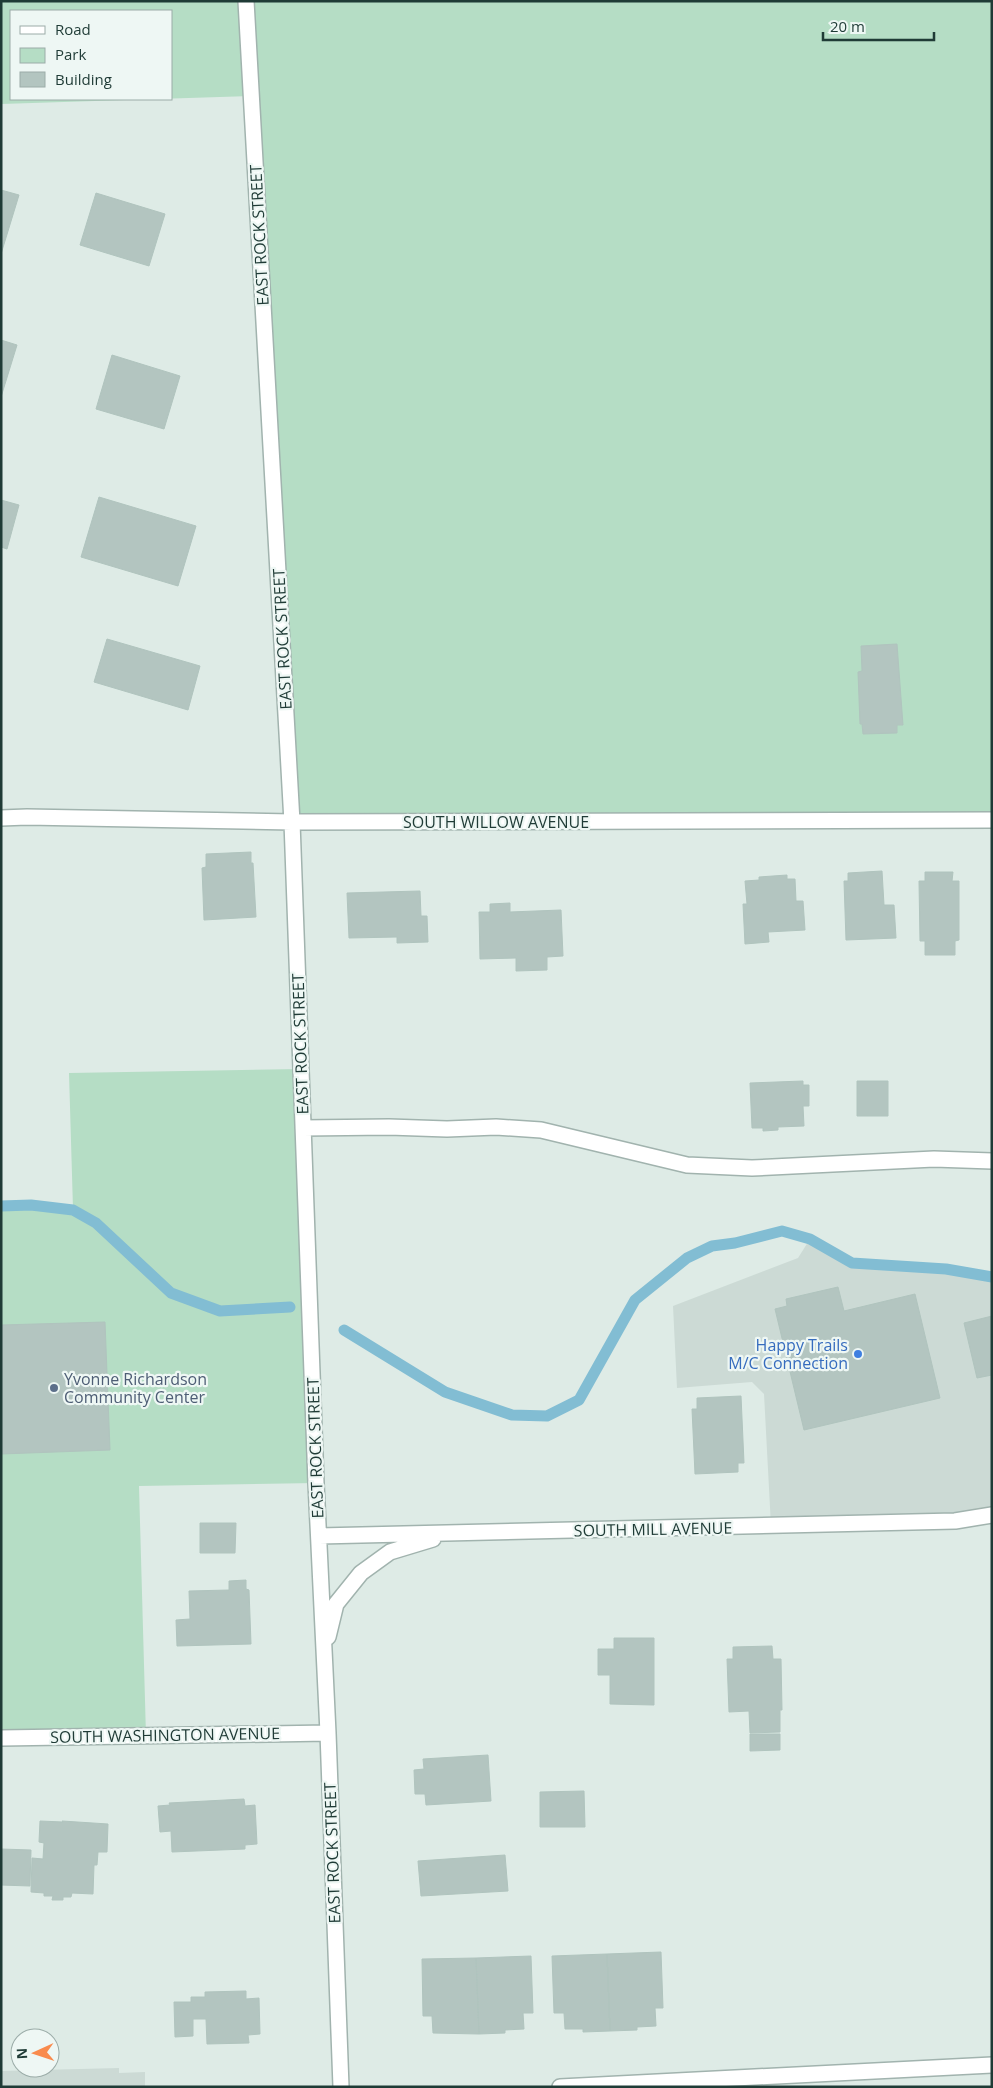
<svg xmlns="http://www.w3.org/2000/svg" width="993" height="2088" font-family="'Open Sans',sans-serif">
  <rect width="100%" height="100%" fill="#deebe6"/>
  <path fill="#ccdad5" d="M810,1239L852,1263L946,1269L992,1277V1515L771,1526L764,1394L752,1382L677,1388L673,1306L798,1258Z
    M119,2068V2073L145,2072V2087H1V2071Z"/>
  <path fill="#b5ddc5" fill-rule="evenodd" d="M1,1H992V820L292,822L251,96L1,104ZM11,11H171V99H11Z
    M301,1069L316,1483L139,1486L146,1736L1,1738V1206L31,1205L73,1209L69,1073Z"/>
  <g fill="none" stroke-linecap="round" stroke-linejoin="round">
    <path stroke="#82bdd3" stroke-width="11" d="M1,1206L31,1205L73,1210L96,1223L171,1293L220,1311L290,1307
      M344,1330L445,1392L512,1415L547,1416L579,1400L635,1300L687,1258L712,1246L735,1243L782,1231L810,1239L852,1263L946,1269L992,1277"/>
  </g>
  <path fill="#b3c5c0" stroke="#b0c4be" d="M1,190L19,195L1,254Z
    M96,193L165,214L149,266L80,245Z
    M1,340L17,345L1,397Z
    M112,355L180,376L164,429L96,409Z
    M99,497L196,526L178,586L81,557Z
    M1,500L19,505L7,549L1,547Z
    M107,639L200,666L188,710L94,682Z
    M897,644L903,725H897V733L863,734L862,724H860L858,672L862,671L861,646Z
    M251,852V863H253L256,917L204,920L202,868L206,867V854Z
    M882,871L884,905H894L896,938L846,940L844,881H848V873Z
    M925,872H953L952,881H959V940L955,941V955H925V941H920L919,881H925Z
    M787,875V879H795L796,901H803L805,930L768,932L769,942L745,944L743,904H747L745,881L759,880V877Z
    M420,891L421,916H427L428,942L397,943V937L349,938L347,893Z
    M510,903V912L561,910L563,956L547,957V970L516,971V958L480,959L479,912H490V904Z
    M803,1081V1085H809V1106H803L804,1126L778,1127V1130L763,1131V1128H752L750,1083Z
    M857,1081H888V1116H857Z
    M838,1287L844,1311L915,1294L940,1398L804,1430L775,1309L787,1306L786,1299Z
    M992,1316V1375L977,1378L964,1323Z
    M105,1322L110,1450L1,1454V1325Z
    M741,1396L744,1463H738V1472L695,1474L692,1409H697V1398Z
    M200,1523H236L235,1553H200Z
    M246,1580V1589L249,1590L251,1644L177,1646L176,1620L190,1619L189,1591L229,1590V1581Z
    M614,1638H654V1705L610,1704V1675H598V1649H614Z
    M772,1646L773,1659H781L782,1710H780V1732L750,1733L749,1711L729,1712L727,1659H733V1647Z
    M750,1734H780V1750L750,1751Z
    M488,1755L491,1801L426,1805L425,1794H415L414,1770L424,1769L423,1759Z
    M584,1791L585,1827H540V1792Z
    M244,1799L245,1806L255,1805L257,1844L245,1845V1849L172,1852L171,1831L160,1832L158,1806L170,1805L169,1803Z
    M40,1821L63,1822L62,1821L108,1824L107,1852H98L97,1865H94L93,1894L72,1893L71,1897H63V1900H52L53,1896H44V1893L31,1892L32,1858L43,1859L44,1843L39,1842Z
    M1,1849L31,1850L30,1886L1,1885Z
    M505,1855L508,1891L421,1896L418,1861Z
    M661,1952L663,2008H655L656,2026L637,2027V2030L610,2031L607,1954Z
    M607,1954L610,2031L583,2032V2029H565L564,2013H554L552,1956Z
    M531,1956L533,2013H523L524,2029L505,2030V2033L479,2034L476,1958Z
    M476,1958L479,2034L433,2033L432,2016H423L422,1959Z
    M246,1991V1999L259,1998L260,2034L248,2035L249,2043L207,2044L206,2019H193V2036L175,2037L174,2002H191V1997H205V1992Z"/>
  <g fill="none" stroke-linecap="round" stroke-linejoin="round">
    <g stroke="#a1b3ae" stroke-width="18">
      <path id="minor" d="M246,1L292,822L316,1483L328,1733L341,2087
        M1,818L27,817L292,822L992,820
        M303,1128L389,1127L447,1129L496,1127L541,1130L687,1165L752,1168L934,1159L992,1161
        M319,1536L955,1521L992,1515
        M328,1637L336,1604L361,1573L390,1552L433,1539
        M1,1738L328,1733
        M560,2087L992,2065"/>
    </g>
    <use href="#minor" stroke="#fff" stroke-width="15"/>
  </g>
  <circle fill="#3f7fe0" stroke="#eef7f4" stroke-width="2" cx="858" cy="1354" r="5"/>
  <circle fill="#5c6f8a" stroke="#eef7f4" stroke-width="2" cx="54" cy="1388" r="5"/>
  <g text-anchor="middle" stroke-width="4.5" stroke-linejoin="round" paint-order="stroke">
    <g font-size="16" fill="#1f3b36" stroke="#eef7f4">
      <text transform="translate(259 235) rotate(-93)" y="6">EAST ROCK STREET</text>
      <text transform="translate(282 639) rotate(-93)" y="6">EAST ROCK STREET</text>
      <text x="496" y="828">SOUTH WILLOW AVENUE</text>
      <text transform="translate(300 1044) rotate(-92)" y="6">EAST ROCK STREET</text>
      <text transform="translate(315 1448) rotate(-92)" y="6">EAST ROCK STREET</text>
      <text transform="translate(653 1529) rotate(-1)" y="6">SOUTH MILL AVENUE</text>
      <text transform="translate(165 1735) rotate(-1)" y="6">SOUTH WASHINGTON AVENUE</text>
      <text transform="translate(332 1853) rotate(-92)" y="6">EAST ROCK STREET</text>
    </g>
    <g font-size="16" fill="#366cbe" stroke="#eef7f4" text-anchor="end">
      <text x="848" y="1351">Happy Trails<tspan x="848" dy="18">M/C Connection</tspan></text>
    </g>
    <g font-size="16" fill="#4e5e75" stroke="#eef7f4" text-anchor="start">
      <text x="64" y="1385">Yvonne Richardson<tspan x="64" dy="18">Community Center</tspan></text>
    </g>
  </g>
  <rect width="993" height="2088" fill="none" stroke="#1f3b36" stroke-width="5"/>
  <rect x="10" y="10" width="162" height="90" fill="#eef7f4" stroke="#9baca8"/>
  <rect x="20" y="26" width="25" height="8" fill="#ffffff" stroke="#9baca8"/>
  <text x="55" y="35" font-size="15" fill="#1f3b36">Road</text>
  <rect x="20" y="48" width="25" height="15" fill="#b5ddc5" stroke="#9baca8"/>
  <text x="55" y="60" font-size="15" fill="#1f3b36">Park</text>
  <rect x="20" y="72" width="25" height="15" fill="#b3c5c0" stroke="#9baca8"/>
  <text x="55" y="85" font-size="15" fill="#1f3b36">Building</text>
  <g transform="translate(35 2053) rotate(267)"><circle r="24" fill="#eef7f4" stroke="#9baca8"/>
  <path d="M0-4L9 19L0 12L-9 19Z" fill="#f98b4d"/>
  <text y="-8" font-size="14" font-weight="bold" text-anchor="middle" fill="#1f3b36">N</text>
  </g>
  <path d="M823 32v8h111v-8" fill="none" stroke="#1f3b36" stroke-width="2.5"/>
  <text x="830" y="32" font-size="15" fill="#1f3b36" stroke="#eef7f4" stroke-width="4" paint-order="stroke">20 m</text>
</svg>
